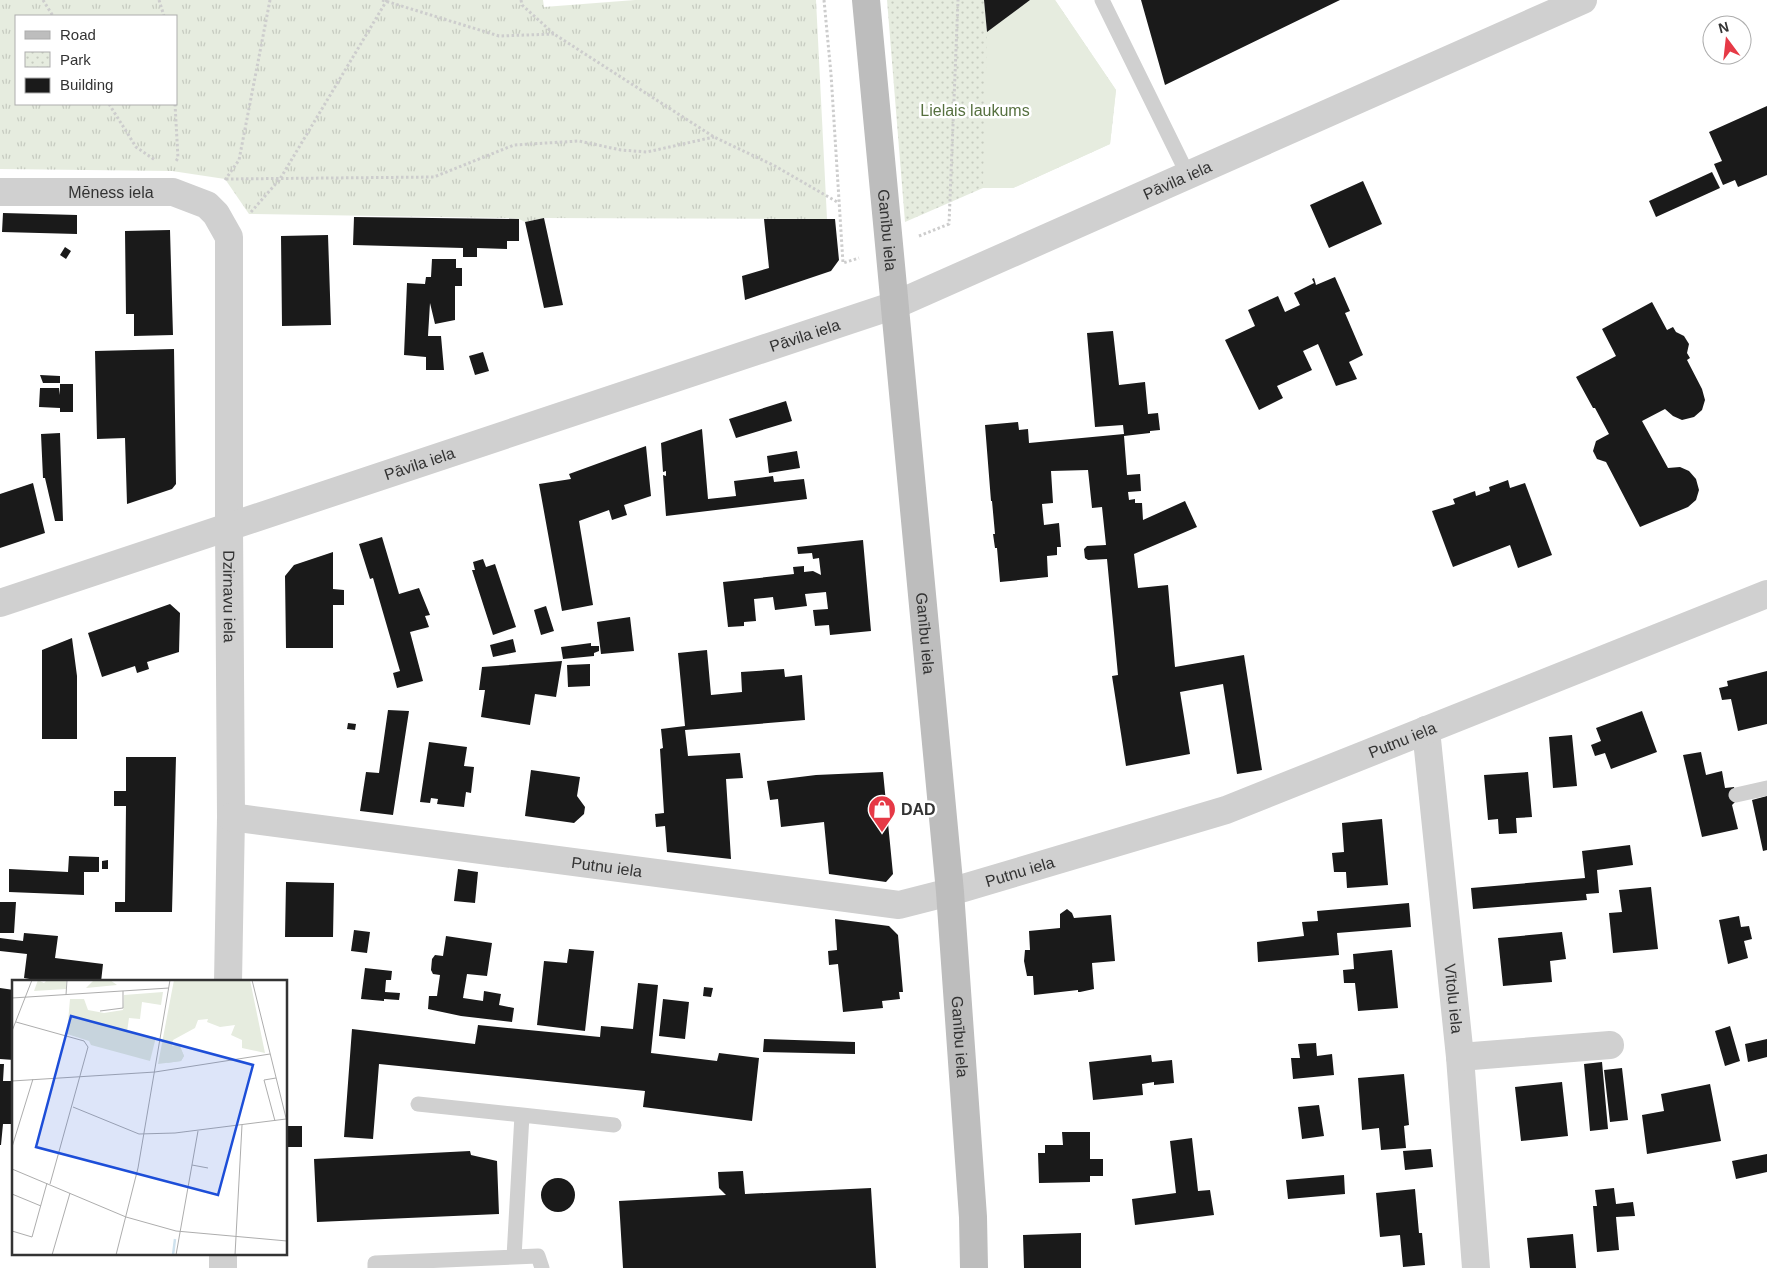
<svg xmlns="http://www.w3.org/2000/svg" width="1767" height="1268" font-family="Helvetica,sans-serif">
  <defs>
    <pattern id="grass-tufts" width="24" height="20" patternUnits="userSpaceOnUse" patternTransform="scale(1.25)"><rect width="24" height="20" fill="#e6ecdf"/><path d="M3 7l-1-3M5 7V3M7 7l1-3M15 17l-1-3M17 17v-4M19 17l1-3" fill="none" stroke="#c6cbc0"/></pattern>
    <pattern id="park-dots" width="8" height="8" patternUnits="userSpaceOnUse" patternTransform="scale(1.25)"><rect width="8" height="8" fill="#e6ecdf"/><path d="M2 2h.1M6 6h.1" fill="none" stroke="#c6cbc0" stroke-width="1.8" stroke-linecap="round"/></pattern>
  </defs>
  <rect width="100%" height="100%" fill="#fff"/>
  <path fill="url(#grass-tufts)" fill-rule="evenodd" d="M0,0H543L544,7L635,0H816L827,219L544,218L525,222L519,219L507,218L249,214L225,179L172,171L0,169ZM16,16H176V104H16Z"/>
  <path fill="url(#park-dots)" d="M887,0H984L987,32L1030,0H1055L1116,90L1110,144L1013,188H983L905,222Z"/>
  <path fill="#e6ecdf" d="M1030,0H1055L1116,90L1110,144L1013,188H983L987,32Z"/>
  <path fill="#1a1a1a" d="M984,0H1030L987,32Z
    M1141,0H1340L1165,85Z
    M1767,106V175L1738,187L1735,180L1723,185L1714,164L1722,161L1709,132Z
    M1712,172L1720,188L1656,217L1649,201Z
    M1363,181L1382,224L1329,248L1310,205Z
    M3,213L77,215V234L2,232Z
    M354,217L519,219V241H507V249L477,248V257H463V248L353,245Z
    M544,218L563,305L544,308L525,222Z
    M764,219H835L839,260L831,271L745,300L742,276L769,268Z
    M170,230L173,335L134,336V314H126L125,231Z
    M328,235L331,325L282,326L281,236Z
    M65,247L71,251L66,259L60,255Z
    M432,259H456V268H462V286H455V320L435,324L430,303L428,336H441L444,370H426V357L404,355L407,283L425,284L426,277H431Z
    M1335,277L1350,311L1345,313L1363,355L1349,362L1357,379L1336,386L1318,344L1303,351L1312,370L1277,386L1283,398L1259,410L1225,340L1255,326L1248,310L1278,296L1285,312L1300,305L1294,293L1314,283L1312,279L1314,278L1316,285Z
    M1652,302L1667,330L1673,327L1676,332L1684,336L1689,344L1687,353L1690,358L1687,360L1702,389L1705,400L1702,410L1694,417L1682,420L1673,416L1665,409L1642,421L1668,468L1680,467L1689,471L1696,479L1699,490L1696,500L1688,507L1640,527L1606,462L1597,459L1593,451L1596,441L1609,434L1595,408H1593L1576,377L1616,356L1602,329Z
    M1113,331L1119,385L1145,382L1148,414L1158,413L1160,430L1150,431V433L1124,436L1127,475L1140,474L1141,491L1128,492L1129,500L1135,499V503H1142L1143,520L1185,501L1197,527L1134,554L1138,588L1168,585L1175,667L1244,655L1262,770L1237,774L1223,684L1180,692L1190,754L1126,766L1112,676L1118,675L1107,559L1088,560L1085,558L1084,549L1087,546L1106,545L1102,507L1092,508L1088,470L1051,471L1053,503L1042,504L1044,525L1059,523L1061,547H1057V555L1047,556L1048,577L1000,582L997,548H995L993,534H995L992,501H991L985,425L1018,422L1019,430L1028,429L1029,443L1124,434L1123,425L1095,427L1087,333Z
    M174,349L176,484L172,489L127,504L125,438L97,439L95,351Z
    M483,352L489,371L475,375L469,356Z
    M40,375L60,376V383H43Z
    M60,384H73V412H60V408L39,407L40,388H59L60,395Z
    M786,401L792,421L736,438L729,419Z
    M702,429L708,499L736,496L734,481L773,476L774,482L804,479L807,499L666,516L663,475L666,476V471L663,472L661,443Z
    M60,433L63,521H55L45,478H43L41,434Z
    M646,446L651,496L624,505L627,515L612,520L609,510L579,521L593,605L562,611L539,484L571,479L569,474Z
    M797,451L800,468L769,473L767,456Z
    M1508,480L1510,488L1525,483L1552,555L1518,568L1510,545L1453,567L1432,511L1455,504L1453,499L1475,491L1476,496L1490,491L1489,487Z
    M33,483L45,533L0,548V494Z
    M382,537L399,594L419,588L430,615L425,616L429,627L410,632L423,681L397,688L393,673L400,671L373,578L370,579L359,544Z
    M863,540L871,631L830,635L829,625L815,626L813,610L828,609L826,592L805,594L807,606L775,610L773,597L754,599L756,621L744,622V626L728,627L723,582L794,574L793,567L804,566V572L813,571L821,575L819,558L813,559L812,553L798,554L797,547Z
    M333,552V589L344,590V605H333V648H286L285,576L294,565Z
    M483,559L486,567L495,564L516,627L493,635L472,570H475L473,562Z
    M170,604L180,613L179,652L147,662L149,669L137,673L135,666L102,677L88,633Z
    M546,606L554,631L541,635L534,610Z
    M630,617L634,651L601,654L597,622Z
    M72,638L77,676V739H42V650Z
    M513,639L516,652L493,657L490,645Z
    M591,643V646H599V651L594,653V656L563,659L561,647Z
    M707,650L711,695L742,692L741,672L784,669L785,677L802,675L805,720L685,730L688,756L740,753L743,778L726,779L731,859L667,852L665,826L656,827L655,814L664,813L660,749L663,748L661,729L685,726L678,653Z
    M562,661L556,697L535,694L530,725L481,717L485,690H479L482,667Z
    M590,664V686L568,687L567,665Z
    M1767,671V724L1738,731L1731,699L1722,700L1719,688L1728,686L1727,681Z
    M388,710L409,711L393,815L360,811L366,772L379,773Z
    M1642,711L1657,752L1611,769L1605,753L1595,756L1591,745L1601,741L1596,728Z
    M348,723L356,724L355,730L347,729Z
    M1572,735L1577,786L1553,788L1549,737Z
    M429,742L467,747L464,766L474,767L471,793L466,792L464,807L437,804L438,799L431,798L430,803L420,802Z
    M1701,752L1706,775L1722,771L1725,788L1734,787L1737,800L1732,805L1738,829L1702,837L1683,755Z
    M126,757H176L172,912H115V902H125L126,806H114V791H126Z
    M531,770L580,777L577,796L585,807L584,814L574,823L525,816Z
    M883,772L893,874L886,882L829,874L824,822L781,827L778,799L770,800L767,781L816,775Z
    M1528,772L1532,817L1516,818L1517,833L1499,834L1498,819L1488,820L1484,775Z
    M1767,796V850L1763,851L1752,800Z
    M1382,819L1388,885L1347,888L1346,872H1334L1332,853L1344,852L1342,823Z
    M1630,845L1633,865L1597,870L1599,893L1586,894L1587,900L1473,909L1471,888L1585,878L1582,851Z
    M69,856L99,857V872H84V895L9,892V869L68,872Z
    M108,860V869H102V861Z
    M458,869L478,872L475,903L454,901Z
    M286,882L334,883L333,937H285Z
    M1651,887L1658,949L1613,953L1609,913L1622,912L1619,890Z
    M0,902H16L14,933H0Z
    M1409,903L1411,927L1337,933L1339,955L1258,962L1257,942L1304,936L1302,922L1318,921L1317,911Z
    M1067,909L1072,913L1074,918L1111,915L1115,961L1092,963L1094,989L1080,992H1078V990L1034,995L1033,976H1027L1024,961L1025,950H1030L1029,931L1060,928V914Z
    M1739,916L1741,927L1749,926L1752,939L1744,941L1748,958L1728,964L1719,920Z
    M835,919L889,926L898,935L903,992H899L900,999L882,1001L883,1008L843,1012L838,964L829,965L828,951L837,950Z
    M354,930L370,932L367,953L351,951Z
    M1562,932L1566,959L1550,961L1552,982L1503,986L1498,938Z
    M24,933L58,936L55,958L103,964L101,982H46L24,978L27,954L0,951V938L23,941Z
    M446,936L492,943L487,976L467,974L463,998L483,1001L484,991L501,994L499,1005L514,1008L512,1022L461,1016L428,1009L429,996H437L440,975L433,974L431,970L432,959L435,955L443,956Z
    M569,949L594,951L585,1031L537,1025L544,961L567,963Z
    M1392,950L1398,1008L1358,1011L1355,983H1344L1343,970L1354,969L1353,954Z
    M365,968L392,971L391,980H386L385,992L400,993L399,1000L384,999V1001L361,999Z
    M638,983L658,985L651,1053L717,1061L719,1053L759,1058L752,1121L643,1107L645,1091L379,1064L373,1139L344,1137L352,1029L475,1044L478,1025L600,1037L601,1026L633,1029Z
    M704,987L713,988L711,997L703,996Z
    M0,988L14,990L12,1016H14V1060L0,1059Z
    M663,999L689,1002L685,1039L659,1036Z
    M1730,1026L1740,1061L1725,1066L1715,1031Z
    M764,1039L855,1042V1054L763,1052Z
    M1767,1039V1057L1748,1062L1745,1044Z
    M1316,1043L1317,1056L1332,1054L1334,1075L1293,1079L1291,1058H1300L1298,1044Z
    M1151,1055L1152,1062L1172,1060L1174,1083L1154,1085V1082L1142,1084L1143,1095L1093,1100L1089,1062Z
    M1602,1062L1608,1129L1590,1131L1584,1064Z
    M0,1064H4L3,1081H14V1124H3L1,1145H0Z
    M1622,1068L1628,1120L1610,1122L1604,1070Z
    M1404,1074L1409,1125L1404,1126L1406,1148L1381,1150L1379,1128L1362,1130L1358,1078Z
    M1562,1082L1568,1136L1521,1141L1515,1087Z
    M1710,1084L1721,1141L1647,1154L1642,1115L1664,1111L1661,1094Z
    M1319,1105L1324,1136L1302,1139L1298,1107Z
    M286,1126H302V1147H286Z
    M1062,1132H1090V1159H1103V1176H1090V1182L1039,1183L1038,1153H1045V1145H1063Z
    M1192,1138L1198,1191L1210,1190L1214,1215L1135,1225L1132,1199L1176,1193L1170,1141Z
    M1431,1149L1433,1167L1405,1170L1403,1151Z
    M470,1151L471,1155L497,1161L499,1214L317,1222L314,1159Z
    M1767,1154V1172L1736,1179L1732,1161Z
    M743,1171L745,1194L871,1188L876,1268H623L619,1201L726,1195L719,1188L718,1172Z
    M1344,1175L1345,1194L1288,1199L1286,1180Z
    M541 1195a17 17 0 1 1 34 0a17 17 0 1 1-34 0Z
    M1614,1188L1616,1204L1633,1202L1635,1216L1616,1217L1619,1250L1597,1252L1593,1206H1597L1595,1190Z
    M1415,1189L1419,1233H1422L1425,1265L1403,1267L1400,1235L1380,1237L1376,1193Z
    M1081,1233V1268H1024L1023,1235Z
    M1573,1234L1576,1268H1530L1527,1238Z"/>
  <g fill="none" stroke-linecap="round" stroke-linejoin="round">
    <path stroke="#cdcdcd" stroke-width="3" stroke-dasharray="2.5 2.5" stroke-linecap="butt" d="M43,0L53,16
      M159,0L164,16
      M382,0L499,36L554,34
      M521,0L522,5L554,34L714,137L775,166L839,203
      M824,0L831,74L843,263L859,258
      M109,104L136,147L155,160
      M175,104L178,158L176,161
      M226,179L434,177L514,145L579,141L621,150L647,152L714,137
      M225,180L239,160L270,0
      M251,212L280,179L387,0
      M919,236L949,224L958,0"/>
    <path stroke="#d0d0d0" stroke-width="15" d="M1102,0L1188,175
      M1736,795L1767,788
      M418,1104L522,1115
      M514,1257L522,1115L614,1125
      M375,1268V1263L538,1256L542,1268"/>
    <g stroke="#d0d0d0" stroke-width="28">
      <path id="s1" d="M0,192H173L207,205L216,214L229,237V527L231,817L228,982"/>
      <path id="s2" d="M0,603L895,305L1583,0"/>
      <path id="s3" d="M1426,730L1460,1057L1476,1268"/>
      <path id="s4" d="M231,817L899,905L950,892L1226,810L1767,594"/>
      <path d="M1460,1057L1610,1045"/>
      <path d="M223,1268V1254"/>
    </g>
    <path stroke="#bdbdbd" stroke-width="28" id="s5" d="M866,0L950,892L973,1217L974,1268"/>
  </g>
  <defs>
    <g id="shop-pin" transform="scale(1.4375)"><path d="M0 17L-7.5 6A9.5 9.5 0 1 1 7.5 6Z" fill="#e63946" stroke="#fff"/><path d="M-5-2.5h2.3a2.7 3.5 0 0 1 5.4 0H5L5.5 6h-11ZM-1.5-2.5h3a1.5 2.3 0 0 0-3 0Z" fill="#fff"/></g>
  </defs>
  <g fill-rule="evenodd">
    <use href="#shop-pin" x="882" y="809"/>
  </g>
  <g text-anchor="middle" stroke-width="5" stroke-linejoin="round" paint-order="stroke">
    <g font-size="16" fill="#56703f" stroke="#fff">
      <text x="975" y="116">Lielais laukums</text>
    </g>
    <g font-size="16" fill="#333" stroke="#fff">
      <text dy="6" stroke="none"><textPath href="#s2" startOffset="1252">Pāvila iela</textPath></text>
      <text dy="6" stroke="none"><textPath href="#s1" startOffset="111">Mēness iela</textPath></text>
      <text dy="6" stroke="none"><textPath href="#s5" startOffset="231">Ganību iela</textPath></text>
      <text dy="6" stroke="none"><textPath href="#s2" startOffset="848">Pāvila iela</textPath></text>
      <text dy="6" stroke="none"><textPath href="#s2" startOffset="442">Pāvila iela</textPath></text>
      <text dy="6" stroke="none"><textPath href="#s1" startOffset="608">Dzirnavu iela</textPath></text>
      <text dy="6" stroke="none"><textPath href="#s5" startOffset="636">Ganību iela</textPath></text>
      <text dy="6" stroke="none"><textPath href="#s4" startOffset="1204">Putnu iela</textPath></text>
      <text dy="6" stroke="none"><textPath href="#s4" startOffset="379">Putnu iela</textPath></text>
      <text dy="6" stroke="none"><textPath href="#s4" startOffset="799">Putnu iela</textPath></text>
      <text dy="6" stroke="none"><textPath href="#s3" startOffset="270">Vītolu iela</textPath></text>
      <text dy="6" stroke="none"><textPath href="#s5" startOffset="1041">Ganību iela</textPath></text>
    </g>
    <g font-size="16" font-weight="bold" fill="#333" stroke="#fff" text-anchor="start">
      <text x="901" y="815">DAD</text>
    </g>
  </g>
  <g transform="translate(12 980)">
    <rect width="275" height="275" fill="#fff"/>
    <path d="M26,0L32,3L35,0L54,1V9L22,11ZM82,0H98L105,5L74,8ZM151,12L149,25L130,22L128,39L117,38L115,52L144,57L138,81L79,65L77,61L55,54L58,19H72L76,30L92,33L111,30L112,15Z" fill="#e6ecdf"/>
    <path d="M162,0H238L253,73L230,68V60L219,55L223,45L208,47L195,42L196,39L186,40L183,48L161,60L160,66L167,64L172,76L169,81L146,84Z" fill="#e6ecdf"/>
    <path d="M165,8L176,26L161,57L168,27ZM167,64L172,76L169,81L155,83L160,67Z" fill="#e6ecdf"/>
    <path fill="none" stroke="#cfe2ee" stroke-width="2.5" d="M161,275L163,259"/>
    <path fill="none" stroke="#adadad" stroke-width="1" d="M240,0L275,142M54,15L55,0M0,18L157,8M88,31L111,28V11M4,42L72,61L76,67L38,204M0,51L20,0M0,101L143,92L258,74M61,127L127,154L163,153L274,139M263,141L252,100L264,98M0,167L21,99M180,185L196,188M0,189L114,237L164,251L275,261M0,214L29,226M0,251L20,257L35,203M40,275L58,213M104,275L126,188L158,0M164,275L186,151M223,275L230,145"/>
    <path fill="#1d4ed8" fill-opacity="0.15" stroke="#1d4ed8" stroke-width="2.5" d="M59,36L241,85L206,215L24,167Z"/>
    <rect width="275" height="275" fill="none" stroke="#333" stroke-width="2.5"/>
  </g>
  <rect x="15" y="15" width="162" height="90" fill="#ffffff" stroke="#adadad"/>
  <rect x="25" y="31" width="25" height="8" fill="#bdbdbd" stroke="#adadad"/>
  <text x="60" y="40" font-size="15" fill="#333333">Road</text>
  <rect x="25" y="52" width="25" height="15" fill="url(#park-dots)" stroke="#adadad"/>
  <text x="60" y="65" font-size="15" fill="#333333">Park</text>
  <rect x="25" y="78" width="25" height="15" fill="#1a1a1a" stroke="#adadad"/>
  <text x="60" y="90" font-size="15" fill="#333333">Building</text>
  <g transform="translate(1727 40) rotate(345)"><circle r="24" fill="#ffffff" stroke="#adadad"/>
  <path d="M0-4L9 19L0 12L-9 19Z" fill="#e63946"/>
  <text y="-8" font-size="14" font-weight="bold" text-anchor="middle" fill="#333333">N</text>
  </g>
</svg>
